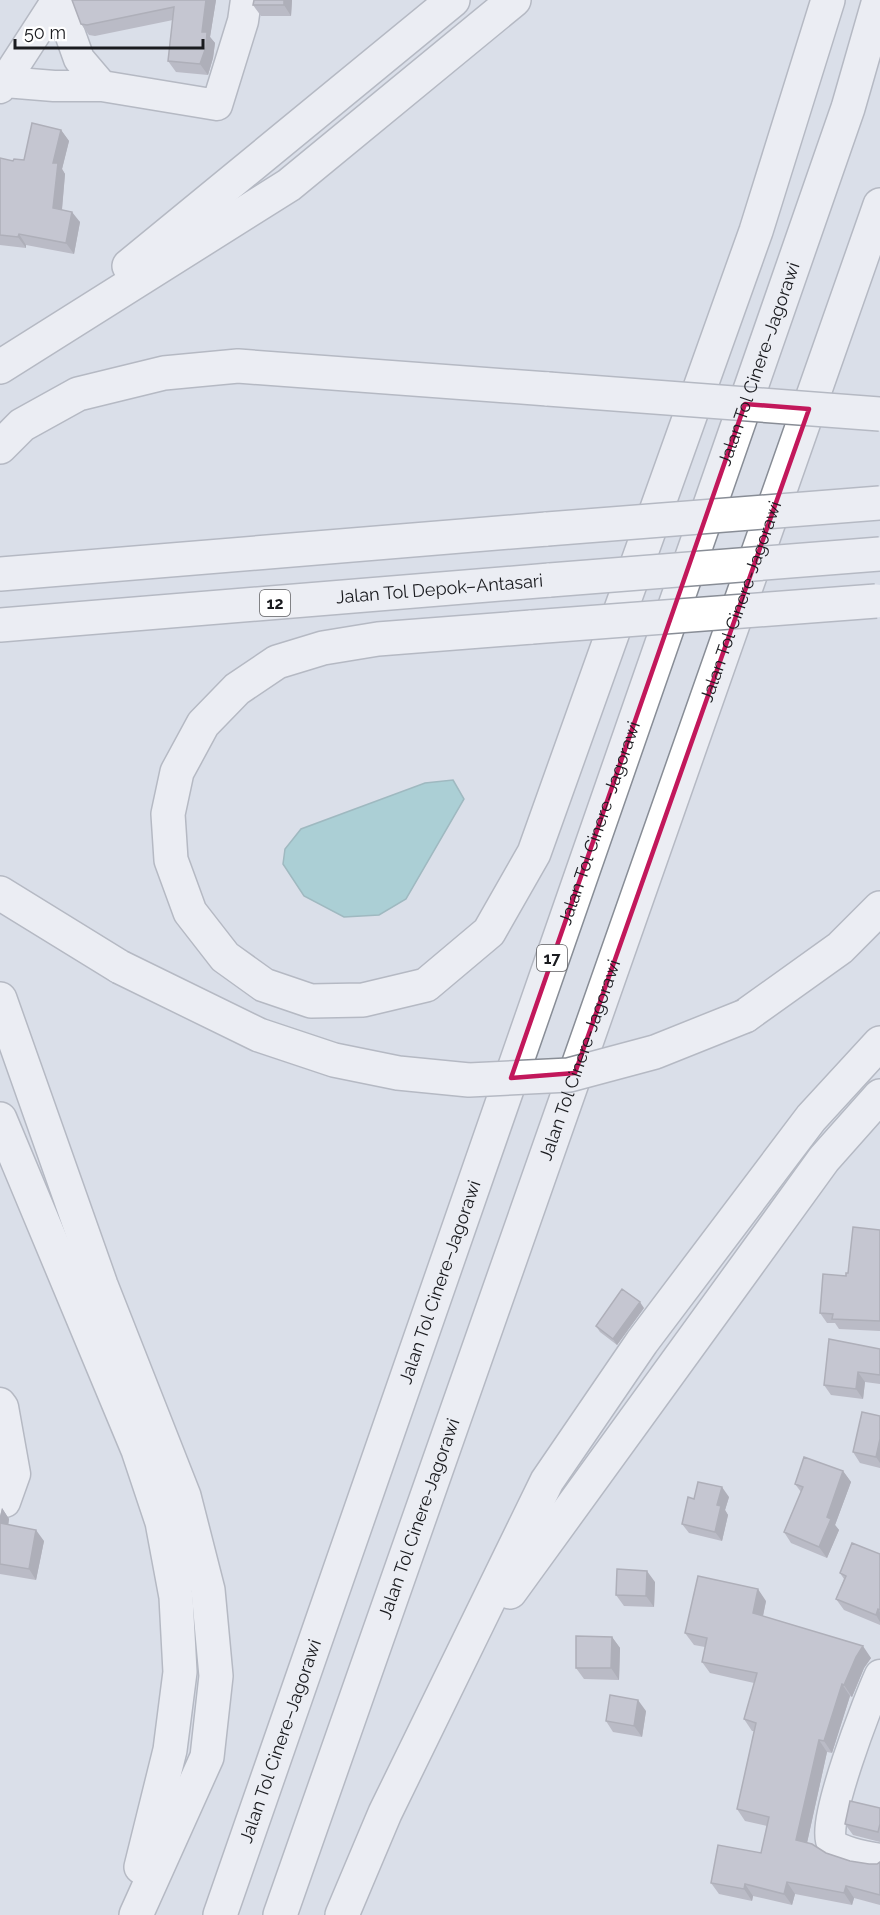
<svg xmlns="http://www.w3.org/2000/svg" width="880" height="1915" font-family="Raleway,sans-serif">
  <rect width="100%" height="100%" fill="#dadfe9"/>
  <path fill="#71bcbd" stroke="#578c8e" stroke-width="1.5" d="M453,780L464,799L406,899L379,915L344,917L304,896L283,864L285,849L301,829L425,783Z"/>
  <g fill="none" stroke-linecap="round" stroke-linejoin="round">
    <g stroke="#888d96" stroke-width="33">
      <path id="street" d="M58,0L79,59L102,86L217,105L243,21L246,0
        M5,82L54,86H102
        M0,88L57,0
        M0,1403L3,1407L15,1474L5,1502L0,1501
        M880,1675C869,1699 820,1825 832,1843C838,1852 869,1857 880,1859"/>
    </g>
    <g stroke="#888d96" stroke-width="36">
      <g id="highway">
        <path d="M129,266L453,0"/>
        <path d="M0,367L289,185L514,0"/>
        <path d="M0,447L22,425L78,394L164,373L238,366L548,389"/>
        <path d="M0,574L547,529"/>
        <path id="s1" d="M0,625L550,580"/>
        <path d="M532,627L378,639L323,648L277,662L237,689L203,724L177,772L168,814L171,860L190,912L225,957L264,985L311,1001L363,1000L426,985L489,932L534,853L756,231L828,0"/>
        <path d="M0,893L120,967"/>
        <path d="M0,999L101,1285L184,1496L208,1590L216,1676L207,1757L136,1915"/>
        <path d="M745,1016L840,948L880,908"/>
        <path d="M0,1119L138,1450L162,1522L176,1597L180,1672L170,1750L141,1867"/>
        <path d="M510,1592L824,1159L880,1096"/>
        <path id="s2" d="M220,1915L848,108L879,0"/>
        <path id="s3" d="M280,1915L880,205"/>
        <path d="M342,1915L385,1813L547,1481L642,1342L811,1118L880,1043"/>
      </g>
    </g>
    <use href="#street" stroke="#fff" stroke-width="30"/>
    <use href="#highway" stroke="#fff" stroke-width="33"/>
    <g stroke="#888d96" stroke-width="36" stroke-linecap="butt">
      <path id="highway-bridge" d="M548,389L880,414
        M547,529L880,503
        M550,580L880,554
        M532,627L876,601
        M120,967L259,1035L334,1060L398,1073L469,1080L569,1075L655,1052L745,1016"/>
    </g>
    <use href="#highway-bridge" stroke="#fff" stroke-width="33"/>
  </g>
  <path fill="#93919b" d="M72,0H216L210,37L215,43L213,58L208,75L176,72L168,61L173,20L95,36L89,35L81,24Z
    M292,0L291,16H261L253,5Z
    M61,130L69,141L62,169L65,174L62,210L80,222L74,254L26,245V248L0,245V158L13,161L24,160Z
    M880,1230V1331L839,1329L835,1323H827L820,1313Z
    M644,1308L617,1345L600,1332L596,1326Z
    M880,1349V1384L865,1382L863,1399L831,1395L824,1385Z
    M880,1416V1468L860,1463L853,1452Z
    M843,1471L851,1482L835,1525L839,1530L827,1558L791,1543L784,1532L801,1492L795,1484Z
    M729,1497L725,1510L728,1515L722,1541L689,1533L682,1524L694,1499Z
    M2,1508L9,1519L8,1525L44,1541L36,1580L0,1574V1517Z
    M880,1554V1625L844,1610L836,1599L844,1579L840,1573Z
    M655,1582L654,1607L624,1606L616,1595Z
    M766,1601L763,1616L871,1658L864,1668L852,1697L850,1696L832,1753L827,1752L807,1843L826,1853L850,1861L869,1864H877L880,1862V1905L854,1898L852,1905L795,1894L792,1905L753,1896L752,1901L719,1894L711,1883L761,1853L767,1826L745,1821L737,1809L754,1731H752L744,1719L754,1683L710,1673L702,1662L705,1647L694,1645L685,1633Z
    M612,1637L620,1648L619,1680L584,1679L576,1668Z
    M646,1711L642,1737L613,1732L606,1721Z
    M880,1808V1842L853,1835L845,1824Z"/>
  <path fill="#78767e" d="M206,0H216L210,37L215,43L213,58L208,75L200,64L202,32Z
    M284,0H292L291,16L284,5Z
    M61,130L69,141L62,169L65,174L61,219L53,208V163Z
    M72,212L80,222L74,254L66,243Z
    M19,234L26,245V248L18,237Z
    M640,1302L644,1308L617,1345L613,1339Z
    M858,1372L865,1382L863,1399L856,1389Z
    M880,1439V1463L876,1457Z
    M843,1471L851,1482L835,1525L839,1530L827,1558L819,1547L827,1517Z
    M722,1487L729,1497L725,1510L728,1515L722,1541L715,1532L717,1505Z
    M2,1508L9,1519L7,1534L0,1525V1516Z
    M36,1530L44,1541L36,1580L29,1569Z
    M647,1571L655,1582L654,1607L646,1596Z
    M758,1589L766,1601L761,1625L753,1613Z
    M878,1609L880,1612V1622L876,1615Z
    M612,1637L620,1648L619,1680L611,1668Z
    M863,1646L871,1658L864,1668L852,1697L844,1685L856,1657Z
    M842,1684L850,1696L832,1753L824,1741Z
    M638,1700L646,1711L642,1737L634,1726Z
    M819,1740L827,1752L805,1852L796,1840Z
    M787,1882L795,1894L792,1905L784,1894Z
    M745,1884L753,1896L752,1901L744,1889Z
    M846,1886L854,1898L852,1905L844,1893Z"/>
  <path fill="#aba9b4" stroke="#78767e" stroke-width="1.5" d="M72,0H206L202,32H207L206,47L200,64L168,61L174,7L87,25L81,24Z
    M254,0H284V5H253Z
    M32,123L61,130L53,163H58L53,208L72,212L66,243L19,234L18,237L0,235V158L13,161L14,159L24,160Z
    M853,1227L880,1230V1321L832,1319L833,1314L820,1313L823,1274L846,1276V1273H848Z
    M622,1289L640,1302L613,1339L596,1326Z
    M829,1339L880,1349V1375L858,1372L856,1389L824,1385Z
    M862,1412L880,1416V1439L876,1457L853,1452Z
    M804,1457L843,1471L827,1517L831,1519L819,1547L784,1532L803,1487L795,1484Z
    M698,1482L722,1487L717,1505L721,1506L715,1532L682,1524L688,1497L694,1499Z
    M0,1523L36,1530L29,1569L0,1564Z
    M852,1543L880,1554V1610L878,1609L876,1615L836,1599L846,1576L840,1573Z
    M617,1569L647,1571L646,1596L616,1595Z
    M698,1576L758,1589L753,1613L863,1646L856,1657L844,1685L842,1684L824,1741L819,1740L796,1840L812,1844L826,1853L850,1861L869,1864H877L880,1862V1895L846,1886L844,1893L787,1882L784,1894L745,1884L744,1889L711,1883L718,1845L761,1853L769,1817L737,1809L756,1723L744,1719L757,1673L702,1662L707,1638L685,1633Z
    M576,1636L612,1637L611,1668H576Z
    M610,1695L638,1700L634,1726L606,1721Z
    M850,1801L880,1808V1824L878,1832L845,1824Z"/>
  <path d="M0 0H880V1915H0ZM745,404L809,409L575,1073L511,1078Z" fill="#dadfe9" fill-opacity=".55" fill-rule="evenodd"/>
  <path fill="none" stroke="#c2185b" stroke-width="4.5" stroke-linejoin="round" d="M745,404L809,409L575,1073L511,1078Z"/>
  <g text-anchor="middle" stroke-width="4.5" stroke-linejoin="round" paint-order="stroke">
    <g fill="#fff" stroke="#5f5f62" stroke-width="1.5">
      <rect x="260" y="590" width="30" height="26" rx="4.5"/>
      <rect x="537" y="945" width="30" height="26" rx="4.5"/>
    </g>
    <g font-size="16" font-weight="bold" fill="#1a1b1f">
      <text x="275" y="609">12</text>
      <text x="552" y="964">17</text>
    </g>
    <g font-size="18" fill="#1a1b1f" stroke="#fff">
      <text dy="6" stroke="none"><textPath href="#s2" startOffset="1642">Jalan Tol Cinere–Jagorawi</textPath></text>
      <text dy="6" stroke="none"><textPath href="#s1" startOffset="441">Jalan Tol Depok–Antasari</textPath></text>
      <text dy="6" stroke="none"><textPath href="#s3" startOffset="1392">Jalan Tol Cinere-Jagorawi</textPath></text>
      <text dy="6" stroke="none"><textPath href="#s2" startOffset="1156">Jalan Tol Cinere–Jagorawi</textPath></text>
      <text dy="6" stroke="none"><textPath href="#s3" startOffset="906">Jalan Tol Cinere-Jagorawi</textPath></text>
      <text dy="6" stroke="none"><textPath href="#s2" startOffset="670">Jalan Tol Cinere–Jagorawi</textPath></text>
      <text dy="6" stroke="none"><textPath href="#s3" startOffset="420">Jalan Tol Cinere-Jagorawi</textPath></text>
      <text dy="6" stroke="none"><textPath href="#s2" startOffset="184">Jalan Tol Cinere–Jagorawi</textPath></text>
    </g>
  </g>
  <path d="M15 39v9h188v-9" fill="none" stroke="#1a1b1f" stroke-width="3"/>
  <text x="24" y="39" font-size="18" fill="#1a1b1f" stroke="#ffffff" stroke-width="4.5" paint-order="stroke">50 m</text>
</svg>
